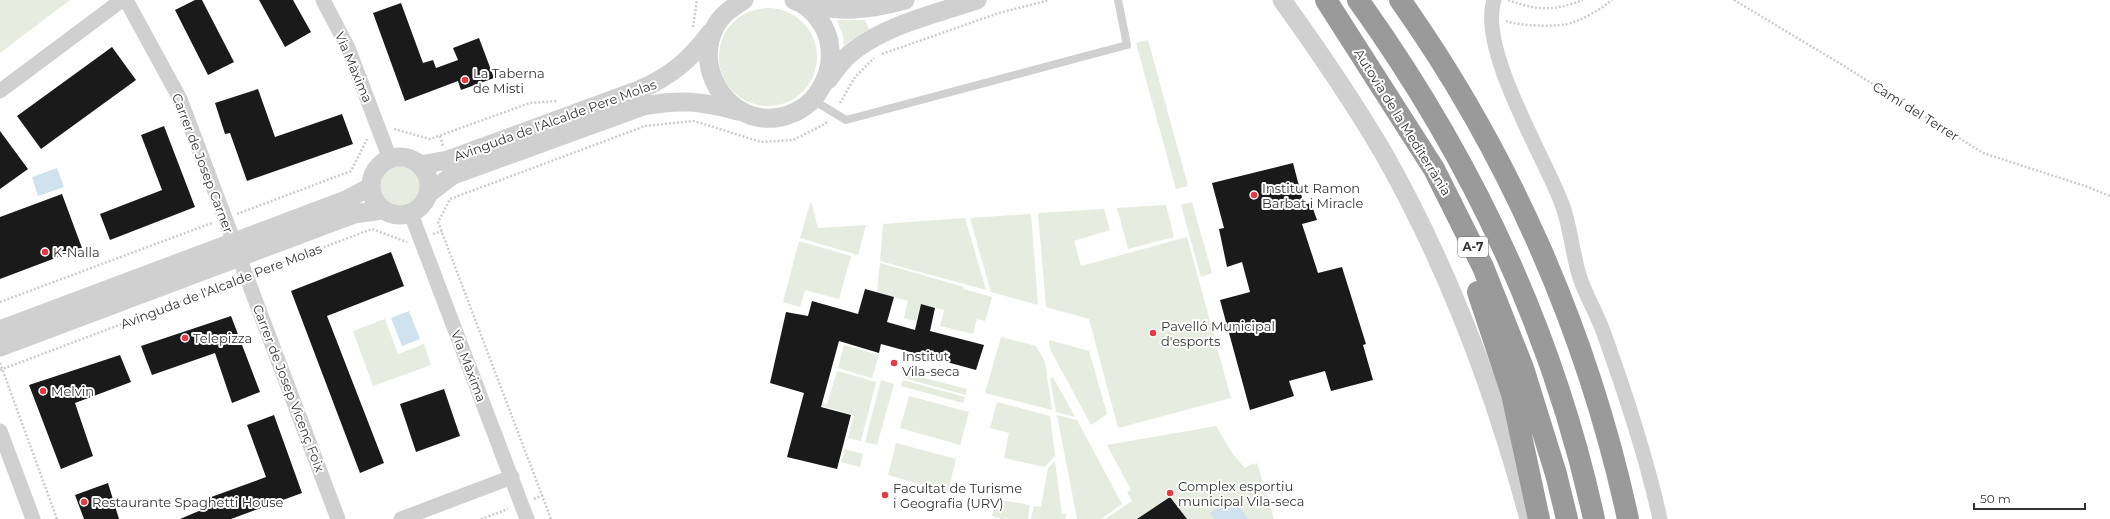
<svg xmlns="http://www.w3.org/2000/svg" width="2110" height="519" font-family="Montserrat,sans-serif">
  <rect width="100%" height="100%" fill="#fff"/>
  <path fill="#e6ecdf" d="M0,0H70L0,53Z
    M719 57a49 49 0 1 1 98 0a49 49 0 1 1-98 0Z
    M837,20H865L869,29L844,45L843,36Z
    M1148,40L1188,186L1176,189L1136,43Z
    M379 187a21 21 0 1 1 42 0a21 21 0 1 1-42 0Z
    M811,201L818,228L866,225L858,255L800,238Z
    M1192,202L1212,273L1201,277L1181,205Z
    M1166,205L1174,237L1128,249L1117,208Z
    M1104,209L1110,230L1074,241L1081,266L1187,237L1231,398L1118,428L1089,319L1046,307L1038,213Z
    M1031,214L1038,305L991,292L970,218Z
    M965,218L986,290L880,261L883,224Z
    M799,241L851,256L839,299L805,290L800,307L783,302Z
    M880,263L964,287L963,289L992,297L985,321L977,319L973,334L940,326L944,310L921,304L916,321L904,318L908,301L877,292Z
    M385,319L398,354L424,344L431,365L373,386L353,331Z
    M1001,337L1036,346L1045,362L1052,410L985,393Z
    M1049,340L1089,351L1107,414L1091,425L1050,349Z
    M844,345L879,355L872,378L838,368Z
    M837,371L876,382L861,441L848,438L854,415L821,406L822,403L827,404Z
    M905,373L967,389L966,395L903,378Z
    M1053,377L1075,417L1056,412L1050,379Z
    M881,380L894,384L877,445L865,442Z
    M903,380L965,397L963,403L901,386Z
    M909,396L969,412L960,445L900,428Z
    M997,402L1050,416L1055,456L1045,467L1004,458L1009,433L990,428Z
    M1057,415L1077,420L1122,504L1101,519H1077Z
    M1216,426L1232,453L1245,468L1253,463L1254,465L1257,463L1274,519H1105L1132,501L1127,492L1131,490L1107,445Z
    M896,443L956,459L948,492L888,475Z
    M845,449L863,454L860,467L841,462Z
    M1055,461L1062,514H1066V519H1031L1034,506L1041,507L1048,468Z
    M996,499L1030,505L1028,519H1002L992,516Z"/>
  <path fill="#cfe2ee" d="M57,168L64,187L38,196L32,177Z
    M409,311L420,339L402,346L391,318Z
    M1233,497L1248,519H1214L1210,513Z"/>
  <path fill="#1a1a1a" d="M195,0H202L234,62L208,75L175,10Z
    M259,0H293L311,32L285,47Z
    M401,3L423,63L433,60L436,68L458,60L453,48L479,38L494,78L461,90L458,81L405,101L373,13Z
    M112,47L136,80L41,149L17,116Z
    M258,89L275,137L342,114L353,144L247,181L230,133L225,134L215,103Z
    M164,126L195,207L110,240L100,214L162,190L141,135Z
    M0,131L28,169L0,189Z
    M1293,163L1304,205L1311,203L1317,220L1302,224L1318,273L1342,267L1366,344L1363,345L1373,380L1331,391L1325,371L1289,381L1294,396L1250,410L1220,300L1250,292L1242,262L1227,267L1219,229L1224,228L1212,183Z
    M62,194L82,248L0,279V217Z
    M391,252L404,286L327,316L384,463L360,473L291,291Z
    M865,289L894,297L887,322L915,330L921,304L935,308L930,331L984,345L976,370L881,344L879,353L839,341L821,407L851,415L837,469L787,457L804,393L770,383L786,312L808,316L812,301L858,314Z
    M231,316L260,392L232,403L215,353L152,375L141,346Z
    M120,355L131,382L75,403L93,456L61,469L29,385Z
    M444,389L460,436L416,452L400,404Z
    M274,415L302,493L231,519H180L206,508L203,500L266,477L247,425Z
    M108,483L119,519H84L75,495Z
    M1170,497L1187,519H1137Z"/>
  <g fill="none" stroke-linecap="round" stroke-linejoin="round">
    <path stroke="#cdcdcd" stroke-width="2.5" stroke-dasharray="2 2" stroke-linecap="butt" d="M1508,0C1538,11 1554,11 1583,0
      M1734,0L1844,66L1983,153L2088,187L2110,196
      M1506,21C1520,26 1560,28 1574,22C1588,17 1601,9 1612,0
      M693,27L697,0
      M882,54L999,13L1049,0
      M840,103L855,77L874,58
      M394,129L430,139L530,103L557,101
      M440,136L443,146
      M237,214L351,171L367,139
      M433,234L442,231
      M260,271L372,229L407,242
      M0,302L212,223
      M0,363L57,519
      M0,370L233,282
      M534,499L543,495
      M481,519L508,509
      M551,519L438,222L450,199L645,126L694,121L761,142L793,140L825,124L828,120"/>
    <path stroke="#d0d0d0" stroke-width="8" d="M813,100L846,120L1127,45L1118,0"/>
    <path stroke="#d0d0d0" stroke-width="15" d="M126,0L180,99L234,242
      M323,0L348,48L390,159
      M1494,0C1478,49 1544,156 1562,204C1571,228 1572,253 1580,278C1586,296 1596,312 1603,331C1625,392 1646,455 1660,519
      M0,91L122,0
      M411,214L527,519
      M239,257L338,519
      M0,431L33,519
      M401,519L512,477"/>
    <path stroke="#d0d0d0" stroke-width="19" d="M744,0C733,7 721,15 715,27C691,74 736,133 788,115C800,111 810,104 817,94C827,80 832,66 830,49C829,28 813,7 794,0
      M1282,0C1318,50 1353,101 1384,154C1449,269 1495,392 1529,519
      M802,3C840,13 868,10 905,0
      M828,80C835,70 843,59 852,52C888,24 935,14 977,0
      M371 186a29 29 0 1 1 58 0a29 29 0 1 1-58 0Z
      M420,165L448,160L639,90C671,76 690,60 711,32
      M428,194L453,175L643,106C681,99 700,101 738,111
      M0,330L346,200L370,187
      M0,347L354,214L382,210"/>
    <path stroke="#9a9a9a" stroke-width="22" d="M1326,0L1434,169L1483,267L1523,368L1556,474L1567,519
      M1358,0C1470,156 1553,331 1594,519
      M1400,0C1510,155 1588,334 1628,519
      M1478,292L1512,394L1539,519"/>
  </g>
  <g fill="#e63946" stroke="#fff" stroke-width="1.5">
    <circle cx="465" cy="80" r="4"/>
    <circle cx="1254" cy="195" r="4"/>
    <circle cx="45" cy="252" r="4"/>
    <circle cx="1153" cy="333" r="4"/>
    <circle cx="185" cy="338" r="4"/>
    <circle cx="894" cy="363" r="4"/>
    <circle cx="43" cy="391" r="4"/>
    <circle cx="1170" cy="493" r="4"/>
    <circle cx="885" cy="495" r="4"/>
    <circle cx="84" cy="502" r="4"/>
  </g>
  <g text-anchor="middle" stroke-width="4" stroke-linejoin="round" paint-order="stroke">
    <rect fill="#fff" stroke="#707070" stroke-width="1" x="1458" y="237" width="30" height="20" rx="3"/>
    <g font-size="12" font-weight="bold" fill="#333">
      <text x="1473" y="251">A-7</text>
    </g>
    <g font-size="13" fill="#333" stroke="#fff">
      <text transform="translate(354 67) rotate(67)" y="5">Via Màxima</text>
      <text transform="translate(1916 111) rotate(32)" y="5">Camí del Terrer</text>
      <text transform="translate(555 120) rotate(-20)" y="5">Avinguda de l'Alcalde Pere Molas</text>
      <text transform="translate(1403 122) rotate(58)" y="5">Autovia de la Mediterrània</text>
      <text transform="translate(203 163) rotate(69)" y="5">Carrer de Josep Carner</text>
      <text transform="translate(221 286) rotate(-21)" y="5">Avinguda de l'Alcalde Pere Molas</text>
      <text transform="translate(469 366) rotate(69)" y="5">Via Màxima</text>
      <text transform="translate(289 388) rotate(69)" y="5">Carrer de Josep Vicenç Foix</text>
    </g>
    <g font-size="13" fill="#333" stroke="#fff" text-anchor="start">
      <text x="473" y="78">La Taberna<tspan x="473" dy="15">de Misti</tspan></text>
      <text x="1262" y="193">Institut Ramon<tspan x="1262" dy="15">Barbat i Miracle</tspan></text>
      <text x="53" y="257">K-Nalla</text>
      <text x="1161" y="331">Pavelló Municipal<tspan x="1161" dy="15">d'esports</tspan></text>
      <text x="193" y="343">Telepizza</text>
      <text x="902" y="361">Institut<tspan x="902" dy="15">Vila-seca</tspan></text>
      <text x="51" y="396">Melvin</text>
      <text x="1178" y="491">Complex esportiu<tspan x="1178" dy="15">municipal Vila-seca</tspan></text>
      <text x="893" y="493">Facultat de Turisme<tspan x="893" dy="15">i Geografia (URV)</tspan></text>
      <text x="92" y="507">Restaurante Spaghetti House</text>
    </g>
  </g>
  <path d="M1974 503v6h111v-6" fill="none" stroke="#333333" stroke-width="2"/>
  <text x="1980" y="503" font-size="12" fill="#333333" stroke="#ffffff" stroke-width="3" paint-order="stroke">50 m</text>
</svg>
